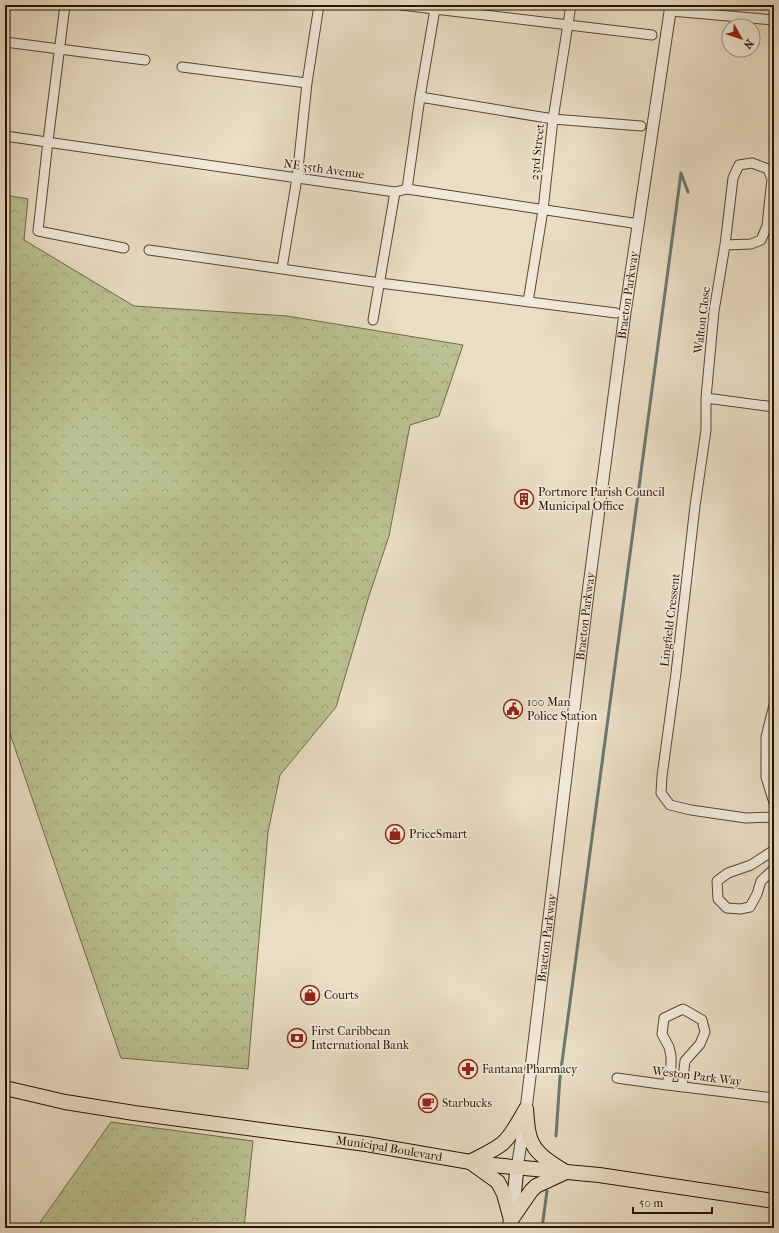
<svg xmlns="http://www.w3.org/2000/svg" width="779" height="1233" font-family="'IM FELL French Canon',serif">
  <defs>
    <pattern id="forest-crowns" width="20" height="18" patternUnits="userSpaceOnUse"><rect width="20" height="18" fill="#bac091"/><path d="M2 6a3 3 0 1 1 6 0M12 15a3 3 0 1 1 6 0" fill="none" stroke="#a0a47b"/></pattern>
  </defs>
  <rect width="100%" height="100%" fill="#e9ddc4"/>
  <filter id="stains"><feTurbulence type="fractalNoise" baseFrequency=".005" numOctaves="4"/><feColorMatrix values="0 0 0 0 .2 0 0 0 0 .09 0 0 0 0 .02 0 0 0 .5 -.17"/></filter>
  <radialGradient id="worn" r=".72"><stop offset=".6" stop-color="#630" stop-opacity="0"/><stop offset="1" stop-color="#630" stop-opacity=".3"/></radialGradient>
  <path fill="url(#forest-crowns)" stroke="#726948" d="M5,195L28,199L24,240L134,306L287,316L463,345L439,416L410,425L389,536L369,596L336,707L280,775L268,832L248,1069L121,1058L5,719Z
    M111,1122L253,1141L244,1228H36Z"/>
  <g fill="none" stroke-linecap="round" stroke-linejoin="round">
    <path stroke="#6b776e" stroke-width="3" d="M556,1136L560,1077L681,173L688,192
      M542,1228L547,1191"/>
    <g stroke="#5a4531" stroke-width="11">
      <path id="minor" d="M65,5L48,141L38,231L124,248
        M401,5L652,35
        M671,11L774,20
        M5,42L145,60
        M182,67L307,83
        M420,97L553,119L641,126
        M5,136L395,192L407,189L639,224
        M407,189L420,97L435,9
        M149,250L380,283L616,313
        M282,268L297,178L307,83L319,5
        M528,302L543,210L553,119L571,5
        M373,320L395,192
        M706,398L714,311L725,245L733,178L739,165L752,163L768,169L772,179L767,226L761,240L751,244L725,245
        M774,407L706,398V430L695,506L676,673L662,776L661,793L670,805L691,810L746,818L774,817
        M774,705L766,737V777L774,803
        M774,850L751,865L728,873L717,881L718,899L727,908L740,909L750,907L757,894L761,881L774,869
        M617,1078L667,1085L774,1098
        M667,1085L671,1066V1056L669,1047L662,1034L664,1018L683,1009L702,1020L705,1032L700,1044L685,1061L682,1087"/>
    </g>
    <g stroke="#5a4531" stroke-width="13">
      <g id="tertiary">
        <path id="s1" d="M517,1168L525,1118L588,593L625,313L671,5"/>
      </g>
    </g>
    <g stroke="#2a1200" stroke-width="15">
      <path id="secondary" d="M509,1228L513,1206L517,1168"/>
    </g>
    <g stroke="#2a1200" stroke-width="16">
      <g id="primary">
        <path id="s2" d="M5,1088L65,1102L134,1113L366,1144L482,1164L599,1175L774,1201"/>
        <path d="M526,1109C527,1118 527,1129 530,1138C535,1154 551,1163 564,1171"/>
        <path d="M470,1162C481,1156 493,1151 503,1143C513,1134 519,1120 526,1109"/>
        <path d="M473,1164L498,1182L504,1194L511,1220"/>
        <path d="M511,1220L531,1191L536,1186L564,1173"/>
      </g>
    </g>
    <use href="#minor" stroke="#f1e9d9" stroke-width="9"/>
    <use href="#tertiary" stroke="#f1e9d9" stroke-width="11"/>
    <use href="#secondary" stroke="#f1e9d9" stroke-width="13"/>
    <use href="#primary" stroke="#e9ddc4" stroke-width="14"/>
  </g>
  <defs>
    <g id="building-ring" transform="scale(1)"><circle r="9.5" fill="#f1e9d9" stroke="#8f2418" stroke-width="1.5"/><path d="M-4-6H4V6H1V3H-1V6H-4ZM-2.5-4.3h1.7v1.8h-1.7ZM.8-4.3h1.7v1.8H.8ZM-2.5-1h1.7V.8h-1.7ZM.8-1h1.7V.8H.8Z" fill="#8f2418"/></g>
    <g id="civic-ring" transform="scale(1)"><circle r="9.5" fill="#f1e9d9" stroke="#8f2418" stroke-width="1.5"/><path d="M-.6-6.5H3V-4.5H.6V-3L4-1V1h2V6H-6V1h2V-1L-.6-3ZM-1.2 2.5V6h2.4V2.5Z" fill="#8f2418"/></g>
    <g id="shop-ring" transform="scale(1)"><circle r="9.5" fill="#f1e9d9" stroke="#8f2418" stroke-width="1.5"/><path d="M-5-2.5h2.3a2.7 3.5 0 0 1 5.4 0H5L5.5 6h-11ZM-1.5-2.5h3a1.5 2.3 0 0 0-3 0Z" fill="#8f2418"/></g>
    <g id="bank-ring" transform="scale(1)"><circle r="9.5" fill="#f1e9d9" stroke="#8f2418" stroke-width="1.5"/><path d="M-6-4H6V4H-6ZM0-2.3a2.3 2.3 0 1 0 0 4.6a2.3 2.3 0 1 0 0-4.6Z" fill="#8f2418"/></g>
    <g id="pharmacy-ring" transform="scale(1)"><circle r="9.5" fill="#f1e9d9" stroke="#8f2418" stroke-width="1.5"/><path d="M-2-6h4v4h4v4h-4v4h-4v-4h-4v-4h4Z" fill="#8f2418"/></g>
    <g id="cafe-ring" transform="scale(1)"><circle r="9.5" fill="#f1e9d9" stroke="#8f2418" stroke-width="1.5"/><path d="M-5.5-4.5H6V0H3Q3 3.5 0 3.5H-2.5Q-5.5 3.5-5.5 0ZM3-3.2v2h1.7v-2ZM-6 4.5H4V6H-6Z" fill="#8f2418"/></g>
  </defs>
  <g fill-rule="evenodd">
    <use href="#building-ring" x="524" y="499"/>
    <use href="#civic-ring" x="513" y="709"/>
    <use href="#shop-ring" x="395" y="834"/>
    <use href="#shop-ring" x="310" y="995"/>
    <use href="#bank-ring" x="297" y="1038"/>
    <use href="#pharmacy-ring" x="468" y="1069"/>
    <use href="#cafe-ring" x="428" y="1103"/>
  </g>
  <g text-anchor="middle" stroke-width="3.5" stroke-linejoin="round" paint-order="stroke">
    <g font-size="12" fill="#2a1200" stroke="#f1e9d9">
      <text transform="translate(537 152) rotate(-84)" y="4">23rd Street</text>
      <text transform="translate(324 169) rotate(8)" y="4">NE 35th Avenue</text>
      <text dy="4" stroke="none"><textPath href="#s1" startOffset="880">Braeton Parkway</textPath></text>
      <text transform="translate(702 320) rotate(-83)" y="4">Walton Close</text>
      <text dy="4" stroke="none"><textPath href="#s1" startOffset="556">Braeton Parkway</textPath></text>
      <text transform="translate(670 620) rotate(-83)" y="4">Lingfield Cressent</text>
      <text dy="4" stroke="none"><textPath href="#s1" startOffset="232">Braeton Parkway</textPath></text>
      <text transform="translate(697 1076) rotate(7)" y="4">Weston Park Way</text>
      <text dy="4" stroke="none"><textPath href="#s2" startOffset="389">Municipal Boulevard</textPath></text>
    </g>
    <g font-size="12" fill="#2a1200" stroke="#f1e9d9" text-anchor="start">
      <text x="538" y="496">Portmore Parish Council<tspan x="538" dy="14">Municipal Office</tspan></text>
      <text x="527" y="706">100 Man<tspan x="527" dy="14">Police Station</tspan></text>
      <text x="409" y="838">PriceSmart</text>
      <text x="324" y="999">Courts</text>
      <text x="311" y="1035">First Caribbean<tspan x="311" dy="14">International Bank</tspan></text>
      <text x="482" y="1073">Fantana Pharmacy</text>
      <text x="442" y="1107">Starbucks</text>
    </g>
  </g>
  <rect width="779" height="1233" fill="none" stroke="#e9ddc4" stroke-width="20"/>
  <rect x="6" y="6" width="767" height="1221" fill="none" stroke="#2a1200" stroke-width="2"/>
  <rect x="10" y="10" width="759" height="1213" fill="none" stroke="#2a1200"/>
  <g transform="translate(741 38) rotate(129)"><circle r="19" fill="#f1e9d9" stroke="#a19382"/>
  <path d="M0-3L7 15L0 10L-7 15Z" fill="#8f2418"/>
  <text y="-6" font-size="11" font-weight="bold" text-anchor="middle" fill="#2a1200">N</text>
  </g>
  <path d="M633 1207v6h79v-6" fill="none" stroke="#2a1200" stroke-width="2"/>
  <text x="639" y="1207" font-size="12" fill="#2a1200" stroke="#f1e9d9" stroke-width="3" paint-order="stroke">50 m</text>
  <rect width="100%" height="100%" filter="url(#stains)"/>
  <rect width="100%" height="100%" fill="url(#worn)"/>
</svg>
